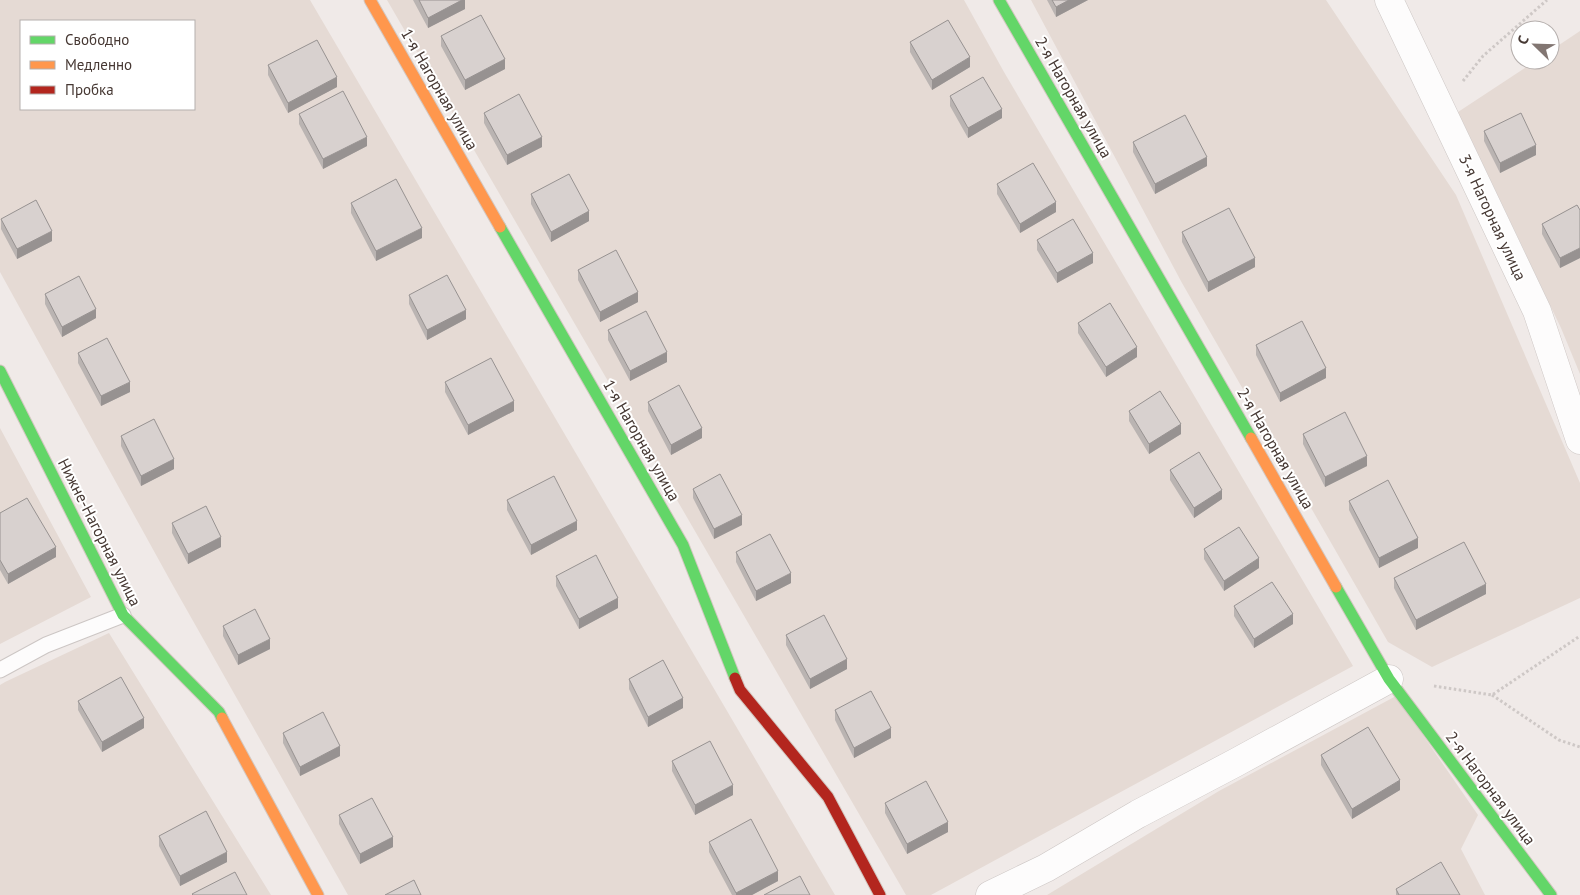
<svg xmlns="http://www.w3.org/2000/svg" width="1580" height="895" font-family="'PT Sans',sans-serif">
  <rect width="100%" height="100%" fill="#f0eae8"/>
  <path fill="#e5dad4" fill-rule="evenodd" d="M0,0H310L835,895H348L171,582L0,272ZM21,21H194V109H21Z
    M387,0H964L1004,72L1353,666L931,895H906Z
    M1031,0H1326L1456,195L1580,483V598L1432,667L1388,642L1182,283Z
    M1580,31V374L1561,328L1458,112L1537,60H1550V51Z
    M0,428L91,597L0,644Z
    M109,633L271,895H0V685L5,682Z
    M1396,696L1478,815L1461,849L1485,895H1047L1219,791Z"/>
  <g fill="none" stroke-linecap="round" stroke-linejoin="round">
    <g stroke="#ccc6c4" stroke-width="17">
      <path id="lane" d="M0,670L46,645L123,615"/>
    </g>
    <g stroke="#ccc6c4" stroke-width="29">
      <path id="street" d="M1389,0L1537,311L1580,440
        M990,895L1046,868L1138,814L1235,763L1389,679"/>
    </g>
    <g stroke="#d3c7c0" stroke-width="13">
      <path id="fast" d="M999,0L1251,438
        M500,227L683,545L735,678
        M0,371L123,615L219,712L222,718
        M1336,587L1389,679L1551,895"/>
    </g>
    <g stroke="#d3c7c0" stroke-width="13">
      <path id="slow" d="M370,0L500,227
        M1251,438L1336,587
        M222,718L318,895"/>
    </g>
    <g stroke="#d3c7c0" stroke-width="13">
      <path id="jam" d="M735,678L740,690L828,797L880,895"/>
    </g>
    <path stroke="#cec8c6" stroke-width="3" stroke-dasharray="2.5 2.5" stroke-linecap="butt" d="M1463,81L1483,56L1547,0
      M1434,686L1492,695L1580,636
      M1492,695L1559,740L1580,747"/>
    <use href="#lane" stroke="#fdfcfc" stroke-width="15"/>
    <use href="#street" stroke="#fdfcfc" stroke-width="28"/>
    <use href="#fast" stroke="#63d668" stroke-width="11"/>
    <use href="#slow" stroke="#ff974d" stroke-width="11"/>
    <use href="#jam" stroke="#b3261e" stroke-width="11"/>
  </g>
  <path fill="#bab4b2" d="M413,0H465V9L428,28Z
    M1047,0H1088L1056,17Z
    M441,36L505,69L465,90L441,46Z
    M910,42L970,67L932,90L910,52Z
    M268,65L337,87L288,113L268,75Z
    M950,96L1002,118L968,138L950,106Z
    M484,113L542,147L507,165L484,123Z
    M299,114L367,146L323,169L299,124Z
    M1484,131L1536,155L1500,173L1484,141Z
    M1133,142L1207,166L1155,194L1133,152Z
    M997,184L1056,212L1020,233L997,194Z
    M531,194L589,221L551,242L531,204Z
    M351,203L422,238L376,261L351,213Z
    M1580,210V258L1560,268L1542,234V224Z
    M1,219L52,241L17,259L1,229Z
    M1182,232L1255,267L1208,292L1182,242Z
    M1037,240L1093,263L1057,283L1037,250Z
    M578,270L638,302L600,322L578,280Z
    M45,294L96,318L62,337L45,304Z
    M409,295L466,319L427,340L409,304Z
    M1078,323L1137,357L1106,377L1078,333Z
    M608,330L667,362L630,381L608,340Z
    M1256,345L1326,378L1280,402L1256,355Z
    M78,353L130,392L101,406L78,363Z
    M445,382L514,411L468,435L445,392Z
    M648,402L702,438L671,455L648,411Z
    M1129,411L1181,434L1149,454L1129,421Z
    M1303,434L1367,466L1325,487L1303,444Z
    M121,436L174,469L141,486L121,446Z
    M1170,470L1222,499L1194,518L1170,480Z
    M693,489L742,525L714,539L693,498Z
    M507,500L577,530L531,555L507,510Z
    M1349,501L1418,548L1379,568L1349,510Z
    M0,513L56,557L8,584L0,570Z
    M172,523L221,547L188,564L172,533Z
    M1204,549L1259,568L1224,591L1204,559Z
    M736,552L791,583L756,601L736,562Z
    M556,576L618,608L579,629L556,586Z
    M1394,578L1486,594L1416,630L1394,588Z
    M1234,606L1293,624L1254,648L1234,616Z
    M223,626L270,649L238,665L223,636Z
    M786,635L847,669L810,689L786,645Z
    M629,679L683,708L648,727L629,689Z
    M78,701L144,728L102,752L78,710Z
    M835,710L891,738L854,758L835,720Z
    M283,733L340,756L300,776L283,743Z
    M1321,755L1400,790L1352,819L1321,765Z
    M672,761L733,795L695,815L672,771Z
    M885,803L948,832L907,854L885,813Z
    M339,815L393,847L360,864L339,824Z
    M159,836L227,862L180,886L159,846Z
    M709,842L778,881L752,895H732L709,852Z
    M1396,889L1460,895H1396Z"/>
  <path fill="#979291" d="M462,0H465V9L428,28V18Z
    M1069,0H1088L1056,17V7Z
    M970,57V67L932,90V80Z
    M505,59V69L465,90V80Z
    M337,77V87L288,113V103Z
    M1002,109V118L968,138V128Z
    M367,137V146L323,169V159Z
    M542,137V147L507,165V155Z
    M1536,145V155L1500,173V163Z
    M1207,157V166L1155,194V184Z
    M1056,202V212L1020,233V224Z
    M589,211V221L551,242V232Z
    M422,228V238L376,261V251Z
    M52,231V241L17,259V249Z
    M1580,248V258L1560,268V258Z
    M1093,253V263L1057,283V273Z
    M1255,258V267L1208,292V282Z
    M638,292V302L600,322V312Z
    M96,309V318L62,337V327Z
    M466,310V319L427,340V330Z
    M1137,347V357L1106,377V367Z
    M667,352V362L630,381V371Z
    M1326,368V378L1280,402V393Z
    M130,382V392L101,406V396Z
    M514,401V411L468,435V425Z
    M1181,424V434L1149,454V444Z
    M702,428V438L671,455V445Z
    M1367,456V466L1325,487V477Z
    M174,459V469L141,486V476Z
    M1222,490V499L1194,518V508Z
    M742,515V525L714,539V529Z
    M577,521V530L531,555V545Z
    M221,537V547L188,564V554Z
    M1418,538V548L1379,568V558Z
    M56,547V557L8,584V574Z
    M1259,558V568L1224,591V581Z
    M791,573V583L756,601V591Z
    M1486,584V594L1416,630V620Z
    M618,598V608L579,629V619Z
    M1293,614V624L1254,648V639Z
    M270,639V649L238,665V655Z
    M847,659V669L810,689V679Z
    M683,698V708L648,727V717Z
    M144,718V728L102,752V742Z
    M891,728V738L854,758V748Z
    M340,746V756L300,776V767Z
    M1400,780V790L1352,819V809Z
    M733,785V795L695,815V805Z
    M948,822V832L907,854V844Z
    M393,837V847L360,864V854Z
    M227,852V862L180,886V876Z
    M778,871V881L752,895H736V893Z"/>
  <path fill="#d8d1cf" stroke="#979291" d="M419,0H462L428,18Z
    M1052,0H1069L1056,7Z
    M481,15L505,59L465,80L441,36Z
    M948,20L970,57L932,80L910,42Z
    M317,40L337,77L288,103L268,65Z
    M983,77L1002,109L968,128L950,96Z
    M343,91L367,137L323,159L299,114Z
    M519,94L542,137L507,155L484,113Z
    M1521,113L1536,145L1500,163L1484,131Z
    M1185,115L1207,157L1155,184L1133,142Z
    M1033,163L1056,202L1020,224L997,184Z
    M569,174L589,211L551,232L531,194Z
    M396,179L422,228L376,251L351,203Z
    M36,200L52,231L17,249L1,219Z
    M1577,205L1580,210V248L1560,258L1542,224Z
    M1229,208L1255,258L1208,282L1182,232Z
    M1073,219L1093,253L1057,273L1037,240Z
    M616,250L638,292L600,312L578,270Z
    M447,275L466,310L427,330L409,295Z
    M79,276L96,309L62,327L45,294Z
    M1110,303L1137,347L1106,367L1078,323Z
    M646,311L667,352L630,371L608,330Z
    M1302,321L1326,368L1280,393L1256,345Z
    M107,338L130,382L101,396L78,353Z
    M491,358L514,401L468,425L445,382Z
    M679,385L702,428L671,445L648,402Z
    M1160,391L1181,424L1149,444L1129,411Z
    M1345,412L1367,456L1325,477L1303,434Z
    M154,419L174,459L141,476L121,436Z
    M1199,452L1222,490L1194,508L1170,470Z
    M720,474L742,515L714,529L693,489Z
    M554,476L577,521L531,545L507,500Z
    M1388,480L1418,538L1379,558L1349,501Z
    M27,498L56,547L8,574L0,560V513Z
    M206,506L221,537L188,554L172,523Z
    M1239,527L1259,558L1224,581L1204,549Z
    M770,534L791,573L756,591L736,552Z
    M1464,542L1486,584L1416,620L1394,578Z
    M596,555L618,598L579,619L556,576Z
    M1272,582L1293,614L1254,639L1234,606Z
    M255,609L270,639L238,655L223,626Z
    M824,615L847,659L810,679L786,635Z
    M663,660L683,698L648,717L629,679Z
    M121,677L144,718L102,742L78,701Z
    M871,691L891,728L854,748L835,710Z
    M323,712L340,746L300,767L283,733Z
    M1368,727L1400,780L1352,809L1321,755Z
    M710,741L733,785L695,805L672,761Z
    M926,781L948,822L907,844L885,803Z
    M372,798L393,837L360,854L339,815Z
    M206,811L227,852L180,876L159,836Z
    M751,819L778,871L736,893L709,842Z
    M1441,862L1460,895H1399L1396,889Z
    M235,872L247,895H193L192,894Z
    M800,876L810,895H764Z
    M414,880L421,895H385Z"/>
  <g text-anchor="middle" stroke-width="4" stroke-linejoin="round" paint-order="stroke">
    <g font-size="16" fill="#463833" stroke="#fff">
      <text transform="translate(440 89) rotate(60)" y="6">1-я Нагорная улица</text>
      <text transform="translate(1074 97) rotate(60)" y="6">2-я Нагорная улица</text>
      <text transform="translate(1493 217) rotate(65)" y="6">3-я Нагорная улица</text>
      <text transform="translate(642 440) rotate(60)" y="6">1-я Нагорная улица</text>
      <text transform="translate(1276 448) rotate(60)" y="6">2-я Нагорная улица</text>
      <text transform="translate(100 532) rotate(63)" y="6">Нижне-Нагорная улица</text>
      <text transform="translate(1491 788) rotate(53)" y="6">2-я Нагорная улица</text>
    </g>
  </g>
  <rect x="20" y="20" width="175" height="90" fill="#ffffff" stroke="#b5afad"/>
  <rect x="30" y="36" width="25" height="8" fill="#63d668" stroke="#b5afad"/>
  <text x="65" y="45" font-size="15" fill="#463833">Свободно</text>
  <rect x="30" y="61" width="25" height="8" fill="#ff974d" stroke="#b5afad"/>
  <text x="65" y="70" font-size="15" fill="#463833">Медленно</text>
  <rect x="30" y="86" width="25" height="8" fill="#b3261e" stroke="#b5afad"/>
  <text x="65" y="95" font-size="15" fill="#463833">Пробка</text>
  <g transform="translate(1535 45) rotate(293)"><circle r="24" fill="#ffffff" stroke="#b5afad"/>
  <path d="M0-4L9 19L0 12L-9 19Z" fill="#827672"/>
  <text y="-8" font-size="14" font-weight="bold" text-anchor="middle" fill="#463833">С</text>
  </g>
</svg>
